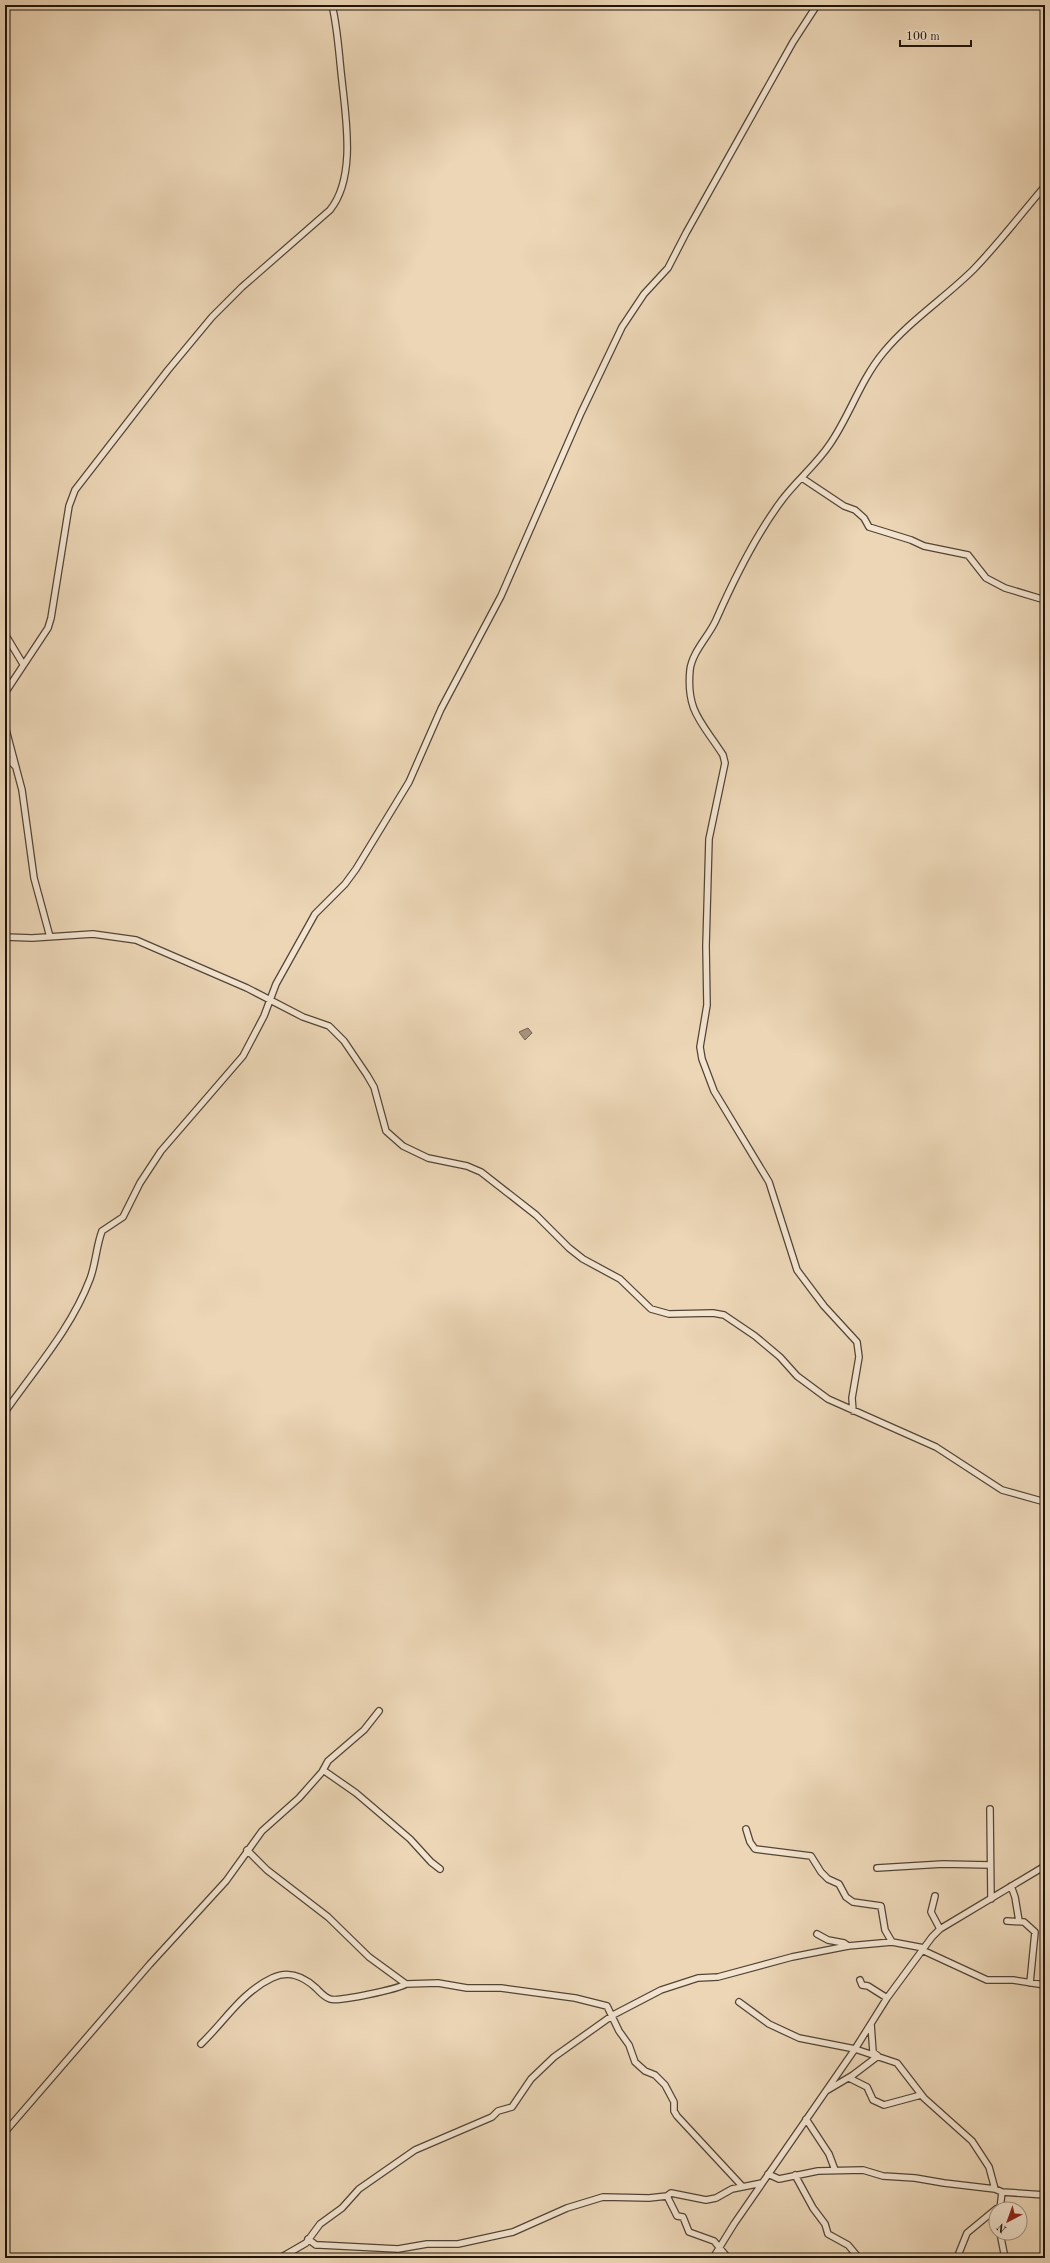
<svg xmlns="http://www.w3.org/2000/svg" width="1050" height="2263" font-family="'Old Standard TT',serif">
  <rect width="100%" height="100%" fill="#ecd6b6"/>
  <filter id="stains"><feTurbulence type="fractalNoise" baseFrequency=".005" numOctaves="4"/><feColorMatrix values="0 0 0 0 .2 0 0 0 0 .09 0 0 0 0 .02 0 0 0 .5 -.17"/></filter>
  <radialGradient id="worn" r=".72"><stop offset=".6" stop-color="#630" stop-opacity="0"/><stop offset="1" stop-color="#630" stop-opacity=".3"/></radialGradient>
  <path fill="#a6947c" stroke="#70614f" d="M528,1028L532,1033L525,1040L519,1032Z"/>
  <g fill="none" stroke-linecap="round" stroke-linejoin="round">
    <g stroke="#524436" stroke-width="8">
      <path id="minor" d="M802,478L844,506L855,510L864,518L869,527L911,540L924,546L968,555L986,578L1005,588L1045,600
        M5,634L23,664
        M5,693L48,628L51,618L69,506L75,490L168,370L212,317L242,287L330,210C356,178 346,119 342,81C339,56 338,30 332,5
        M5,726L22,790L34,878L50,937
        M5,756L15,766
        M5,937L32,938L93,934L136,940L247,988L303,1017L329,1026L344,1041L367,1075L374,1087L386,1131L403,1146L428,1158L467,1166L481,1172L536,1215L569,1248L583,1259L620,1279L651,1309L669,1314L713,1313L724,1315L755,1336L780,1357L797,1376L828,1399L936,1447L1002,1490L1045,1502
        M853,1411L852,1398L859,1357L857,1342L824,1306L797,1270L769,1182L714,1091L702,1059L700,1047L707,1005L706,946L709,839L725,763L723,755C702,722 686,712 690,670C692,652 709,636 716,620C734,579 755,536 782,500C797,480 816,465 830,444C850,415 860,381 883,353C909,321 945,298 974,269C999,243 1021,214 1045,186
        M5,1412C35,1369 71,1329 90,1279C96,1263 96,1247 102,1231L123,1217L140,1183L161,1151L243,1056L264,1016L276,984L315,914L345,884L356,869L409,782L441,709L501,596L581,413L622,327L644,294L668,268L686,233L793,42L817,5
        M323,1770L356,1793L410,1839L431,1862L440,1869
        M990,1809L991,1899
        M746,1829L750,1842L755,1849L811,1856L821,1872L828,1879L839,1884L846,1897L853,1902L881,1906L885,1930L892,1942
        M247,1850L267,1870L328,1917L369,1957L406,1984L438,1983L467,1988H501L575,1998L607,2006L619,2031L629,2045L635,2062L645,2071L655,2075L665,2085L674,2102V2111L677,2116L742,2186
        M877,1868L943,1864L990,1865
        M1011,1886L1015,1897L1019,1921
        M935,1896L931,1912L940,1929
        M1007,1921L1024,1922L1035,1932L1030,1983
        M817,1934L828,1940L844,1943L848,1946
        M922,1950L987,1980H1013L1045,1985
        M860,1980L862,1985L868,1986L887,1998
        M739,2002L769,2024L799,2038L855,2049L897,2063L924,2098L972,2141L989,2167L995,2189L1002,2192L1045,2195
        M201,2044C224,2022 242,1992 272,1978C289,1970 303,1976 316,1988C320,1992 324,1997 330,1999C338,2002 398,1989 406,1984
        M849,2078L867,2087L873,2100L884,2105L921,2095
        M826,2091L853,2075L878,2056L873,2052L871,2024
        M806,2119L829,2154L835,2170
        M5,2132L150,1964L226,1881L262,1831L299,1798L322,1772L328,1761L364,1730L379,1711
        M768,2174L779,2179L818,2171L863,2170L883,2176L915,2178L944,2183L995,2189
        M795,2175L813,2208L825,2224L828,2234L848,2245L859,2258
        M667,2196L677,2216L683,2217L689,2232L714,2241L728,2258
        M1000,2209L1002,2192
        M1000,2233L1005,2258
        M308,2239L316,2245H320L398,2249L427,2244H458L513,2232L567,2208L603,2197L649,2198L667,2196L671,2193L706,2200L716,2198L732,2189L762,2183
        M280,2258L306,2243L320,2224L342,2208L359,2189L415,2150L492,2117L498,2111L512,2107L531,2079L554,2057L613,2015L661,1990L698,1978L718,1977L792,1957L848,1946L892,1942L924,1948
        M713,2258L734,2224L855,2049L887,1998L932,1937L940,1929L1045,1866
        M957,2258L967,2233L996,2209"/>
    </g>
    <use href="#minor" stroke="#f3e4d0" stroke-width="5.5"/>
  </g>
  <rect width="1050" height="2263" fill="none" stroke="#ecd6b6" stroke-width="20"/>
  <rect x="6" y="6" width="1038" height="2251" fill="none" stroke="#1e140b" stroke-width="2"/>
  <rect x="10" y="10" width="1030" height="2243" fill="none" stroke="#1e140b"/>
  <g transform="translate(1008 2221) rotate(221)"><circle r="19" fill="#f3e4d0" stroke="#9e9181"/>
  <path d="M0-3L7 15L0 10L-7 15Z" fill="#8f2418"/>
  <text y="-6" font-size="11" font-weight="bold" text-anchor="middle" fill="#1e140b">N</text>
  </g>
  <path d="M900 40v6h71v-6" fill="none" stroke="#1e140b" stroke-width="2"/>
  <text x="906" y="40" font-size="12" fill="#1e140b" stroke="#f3e4d0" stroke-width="3" paint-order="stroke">100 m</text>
  <rect width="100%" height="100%" filter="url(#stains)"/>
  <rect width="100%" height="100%" fill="url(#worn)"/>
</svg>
